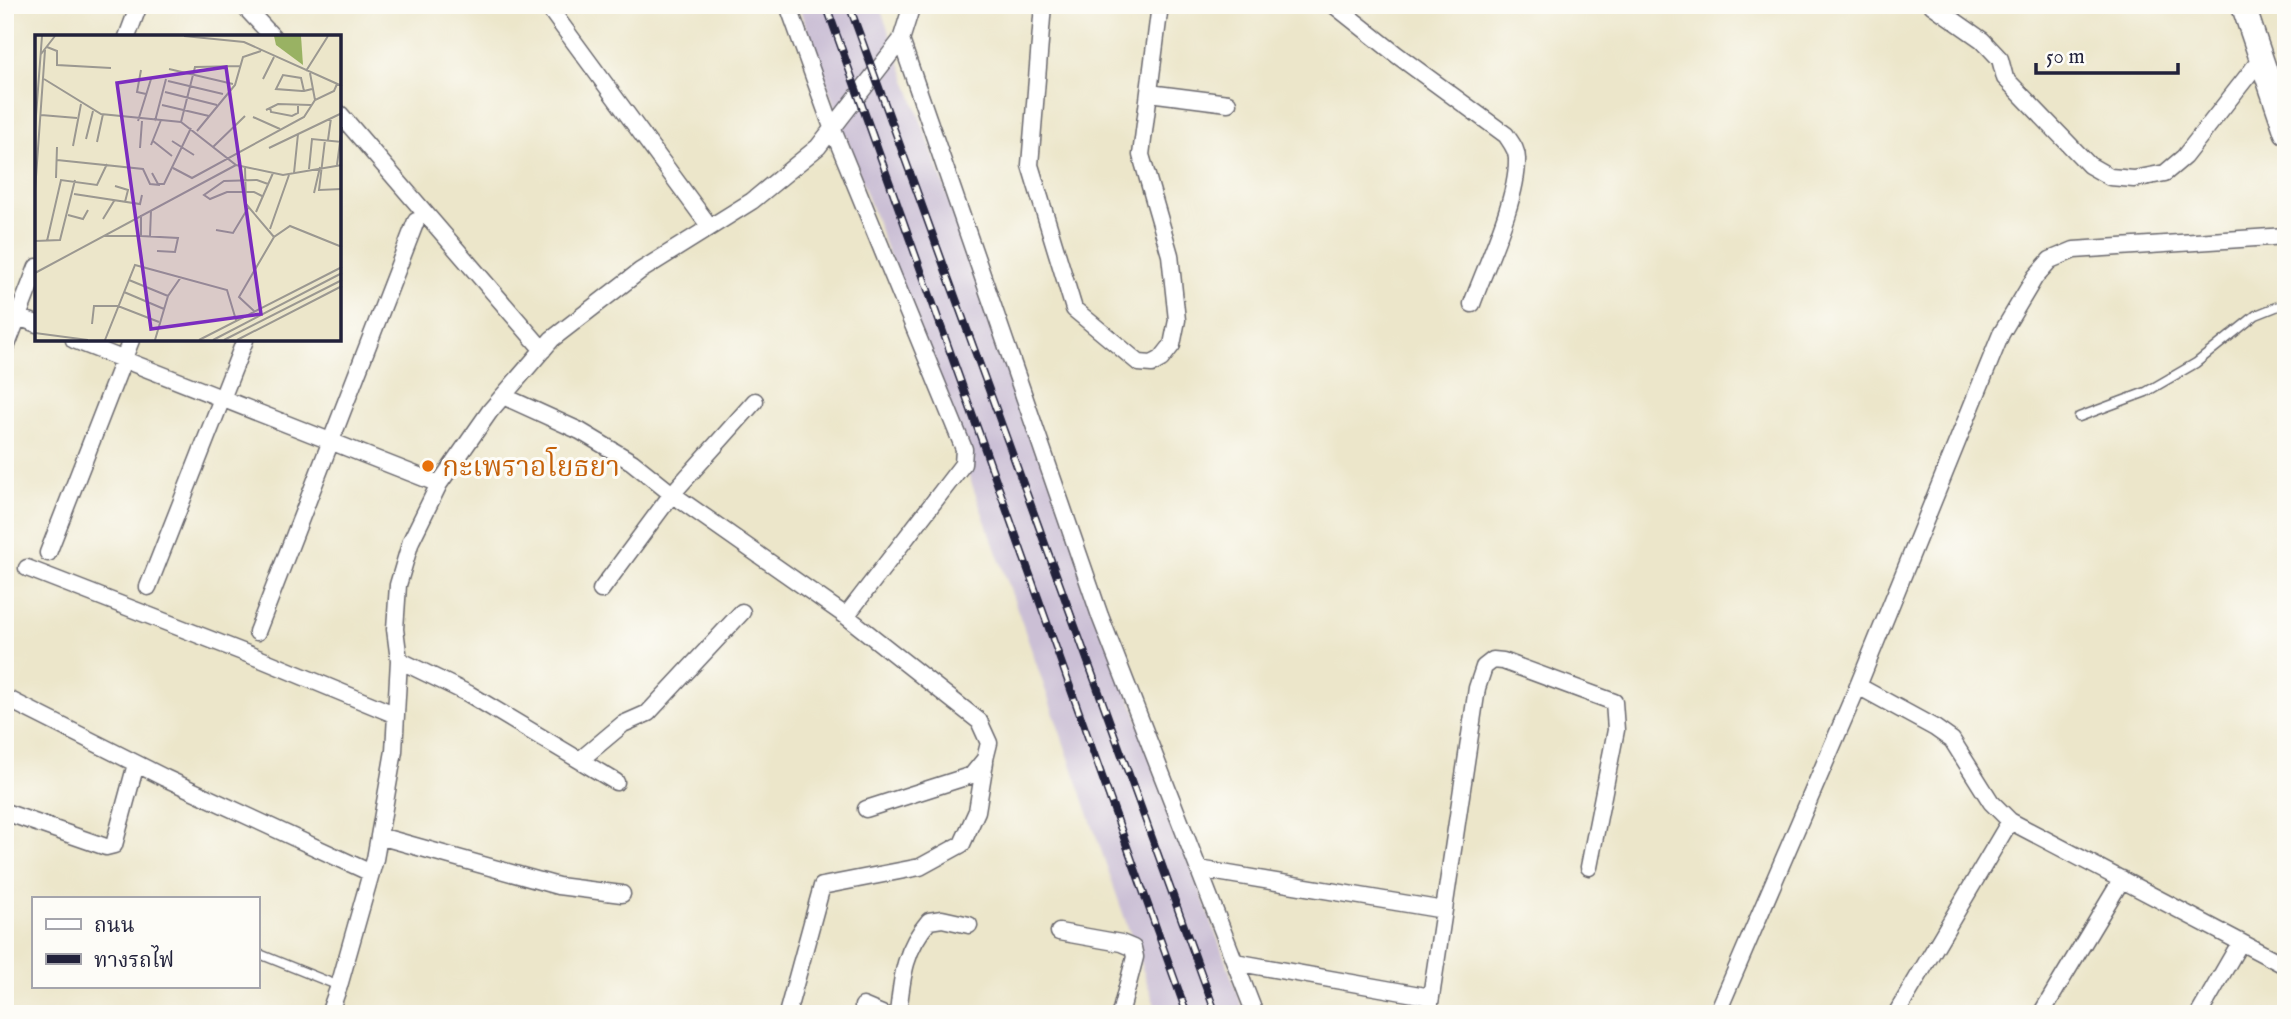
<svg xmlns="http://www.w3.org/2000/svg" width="2291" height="1019" font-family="'IM FELL English','Noto Serif Thai',serif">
  <rect width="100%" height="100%" fill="#fdfcf7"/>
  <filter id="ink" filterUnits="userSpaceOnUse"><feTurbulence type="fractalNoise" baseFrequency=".0143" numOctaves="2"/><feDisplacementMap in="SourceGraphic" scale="14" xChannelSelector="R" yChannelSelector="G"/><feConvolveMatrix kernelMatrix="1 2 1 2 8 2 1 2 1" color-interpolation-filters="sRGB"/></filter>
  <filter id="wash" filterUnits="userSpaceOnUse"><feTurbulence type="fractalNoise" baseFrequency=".00686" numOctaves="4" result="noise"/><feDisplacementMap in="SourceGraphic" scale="28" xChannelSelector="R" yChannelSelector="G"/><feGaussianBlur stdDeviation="1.57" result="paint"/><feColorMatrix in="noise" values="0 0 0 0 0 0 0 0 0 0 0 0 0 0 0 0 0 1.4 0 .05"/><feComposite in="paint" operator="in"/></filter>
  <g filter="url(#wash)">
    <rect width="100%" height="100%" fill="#ece6ca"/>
    <path fill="#cbbfd5" d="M798,5H879L1245,1014H1158L1019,614Z"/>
  </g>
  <g filter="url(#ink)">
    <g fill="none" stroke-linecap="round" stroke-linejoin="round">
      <g stroke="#69676d" stroke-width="11">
        <path id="lane" d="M2079,417L2146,392L2196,363L2256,315L2286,303
          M257,953L339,986"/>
      </g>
      <g stroke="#69676d" stroke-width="19">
        <path id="street" d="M243,5L273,37
          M547,5L710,227
          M788,5L833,130L964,449L963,464L846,616
          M1043,5L1030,165L1074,309L1139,363L1152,364L1161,359L1172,345L1177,320L1170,255L1141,155L1160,5
          M1334,5L1397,55L1506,135C1511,143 1517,149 1517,159C1518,199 1486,265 1472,304
          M1932,5L1982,40L2000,59L2005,78L2089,165L2110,177L2134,179L2165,173L2184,157L2260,60
          M127,37L139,5
          M901,40L1100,616L1255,1014
          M1149,93L1228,103
          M340,114L543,350
          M5,312L37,324
          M74,340L439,484
          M5,350L37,267
          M503,396L580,431L632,462L672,494L846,616L979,721L989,743L985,759L972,775L866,809
          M48,553L131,340
          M27,568L263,660L396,715
          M148,587L245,340
          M601,590L672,494L755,401
          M257,632L416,221
          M399,660L469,694L616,782
          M1858,686L1935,728L1952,740L1991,802L2010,821L2286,966
          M8,699L165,778L371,873
          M580,760L623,724L648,713L742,612
          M5,812L106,847L114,845L136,764
          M379,836L558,886L622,894
          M1199,869L1444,910
          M1059,932L1121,943L1133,948L1135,957L1120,1014
          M1235,962L1431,997L1428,1014
          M1431,997L1477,688L1484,667L1493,660L1503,661L1614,702L1616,730L1589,867
          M863,1006L882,1014
          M329,1014L339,986L375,859L394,751L399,660L395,629L398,585L411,541L439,484L490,411L552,339L640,271L752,201L818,147L901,40L912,5
          M787,1014L822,886L920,867L962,844L977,811L985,762
          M898,1014C902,977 904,950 929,921L942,919L969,925
          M1717,1014L1858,686L2001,334L2035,277L2050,260L2074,250L2286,236
          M1896,1014L2010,821
          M2041,1014L2122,879
          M2199,1014L2240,943"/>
      </g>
      <g stroke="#69676d" stroke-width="26">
        <path id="secondary" d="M2243,5L2286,132"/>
      </g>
      <use href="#lane" stroke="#fff" stroke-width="8"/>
      <use href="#street" stroke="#fff" stroke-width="16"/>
      <use href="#secondary" stroke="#fff" stroke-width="23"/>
      <g stroke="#22223b" stroke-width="8">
        <path id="rail" d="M826,5L1187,1014
          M849,5L1216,1014"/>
      </g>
      <use href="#rail" stroke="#fdfcf7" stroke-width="5" stroke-dasharray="16" stroke-linecap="butt"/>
    </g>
  </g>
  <circle fill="#e8710a" stroke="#fdfcf7" stroke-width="2.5" cx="428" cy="466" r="7"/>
  <g text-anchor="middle" stroke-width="6" stroke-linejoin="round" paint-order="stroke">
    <g font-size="28" fill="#c56008" stroke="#fdfcf7" text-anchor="start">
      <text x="442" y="476">กะเพราอโยธยา</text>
    </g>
  </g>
  <g transform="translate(35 35)">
    <rect width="306" height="306" fill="#ece6ca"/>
    <path d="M239,1H266L268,30L241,10Z" fill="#99b263"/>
    <path fill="none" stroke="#9b9891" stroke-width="2" d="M149,1L209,7L307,51M12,12L22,16V30L76,33M6,19L20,1M134,34L198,49M106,35L102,57L111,59M271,36L293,1M275,38L280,65M9,44L66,79L146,87L201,130L248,140L307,130M228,44L239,22M133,46L188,59M269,56L266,43L248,40L241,54L267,56H269L277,54M130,57L182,70M127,70L174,81M235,72L236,77L257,81L263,78V69M231,75L243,69L276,70M6,80L42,83M218,82L245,94M103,86L116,44M120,86L131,44M146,87L160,32L206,31M0,94L7,1M162,96L200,50L208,22L226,16M51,104L58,76M290,105L284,155L307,154M293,105L296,83M118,106L137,121M137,106L159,120M62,107L68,79M116,110L126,85M38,111L46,69M178,112L210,81M105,113L107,86M234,113L307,78M22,125L108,134L115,149L125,150M302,130L307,92M210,132L211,169L239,202M138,133L157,143L269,82L280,65L299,56L302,49M274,134L277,104L307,107M117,138L123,149H129L156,93M259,138L263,99M21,143L22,112M80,151L93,155L90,167M0,156L10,15M279,158L285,132M39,159L105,169L107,160M227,161L219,157H192L175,164L169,160L189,146L222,145L233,149M221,177L238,138M33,180L48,184L53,175M68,184L79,166M235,194L254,140M181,195L198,198L213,173M70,201H106V180M106,201L143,203L140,217L122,216M115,201L116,175M0,206L25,205L40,145M12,206L26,145L62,150L72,129M0,238L201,130M94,245L133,261M89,257L129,274M219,276L204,262L239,202L255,191L307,212M57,289L59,271H83L124,287M0,298L53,305M70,305L100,230L192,255L201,285M120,305L133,261L146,242M164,305L307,232M178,305L307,238M189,305L307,245M202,305L307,251"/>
    <path fill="#7b2cbf" fill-opacity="0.15" stroke="#7b2cbf" stroke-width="3.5" d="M191,32L226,279L116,294L82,48Z"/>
    <rect width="306" height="306" fill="none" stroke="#22223b" stroke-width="3.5"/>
  </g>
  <rect width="2291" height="1019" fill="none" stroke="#fdfcf7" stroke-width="28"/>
  <rect x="32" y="897" width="228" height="91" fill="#fdfcf7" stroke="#a5a5ac" stroke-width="2"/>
  <rect x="46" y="919" width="35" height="10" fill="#ffffff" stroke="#a5a5ac" stroke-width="2"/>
  <text x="94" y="932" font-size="21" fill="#22223b">ถนน</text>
  <rect x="46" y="954" width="35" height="10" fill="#22223b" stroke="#a5a5ac" stroke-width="2"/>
  <text x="94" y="967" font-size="21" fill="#22223b">ทางรถไฟ</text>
  <path d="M2036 63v10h142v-10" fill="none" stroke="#22223b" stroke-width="3.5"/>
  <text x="2046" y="63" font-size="21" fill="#22223b" stroke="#fdfcf7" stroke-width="5" paint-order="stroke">50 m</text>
</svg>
